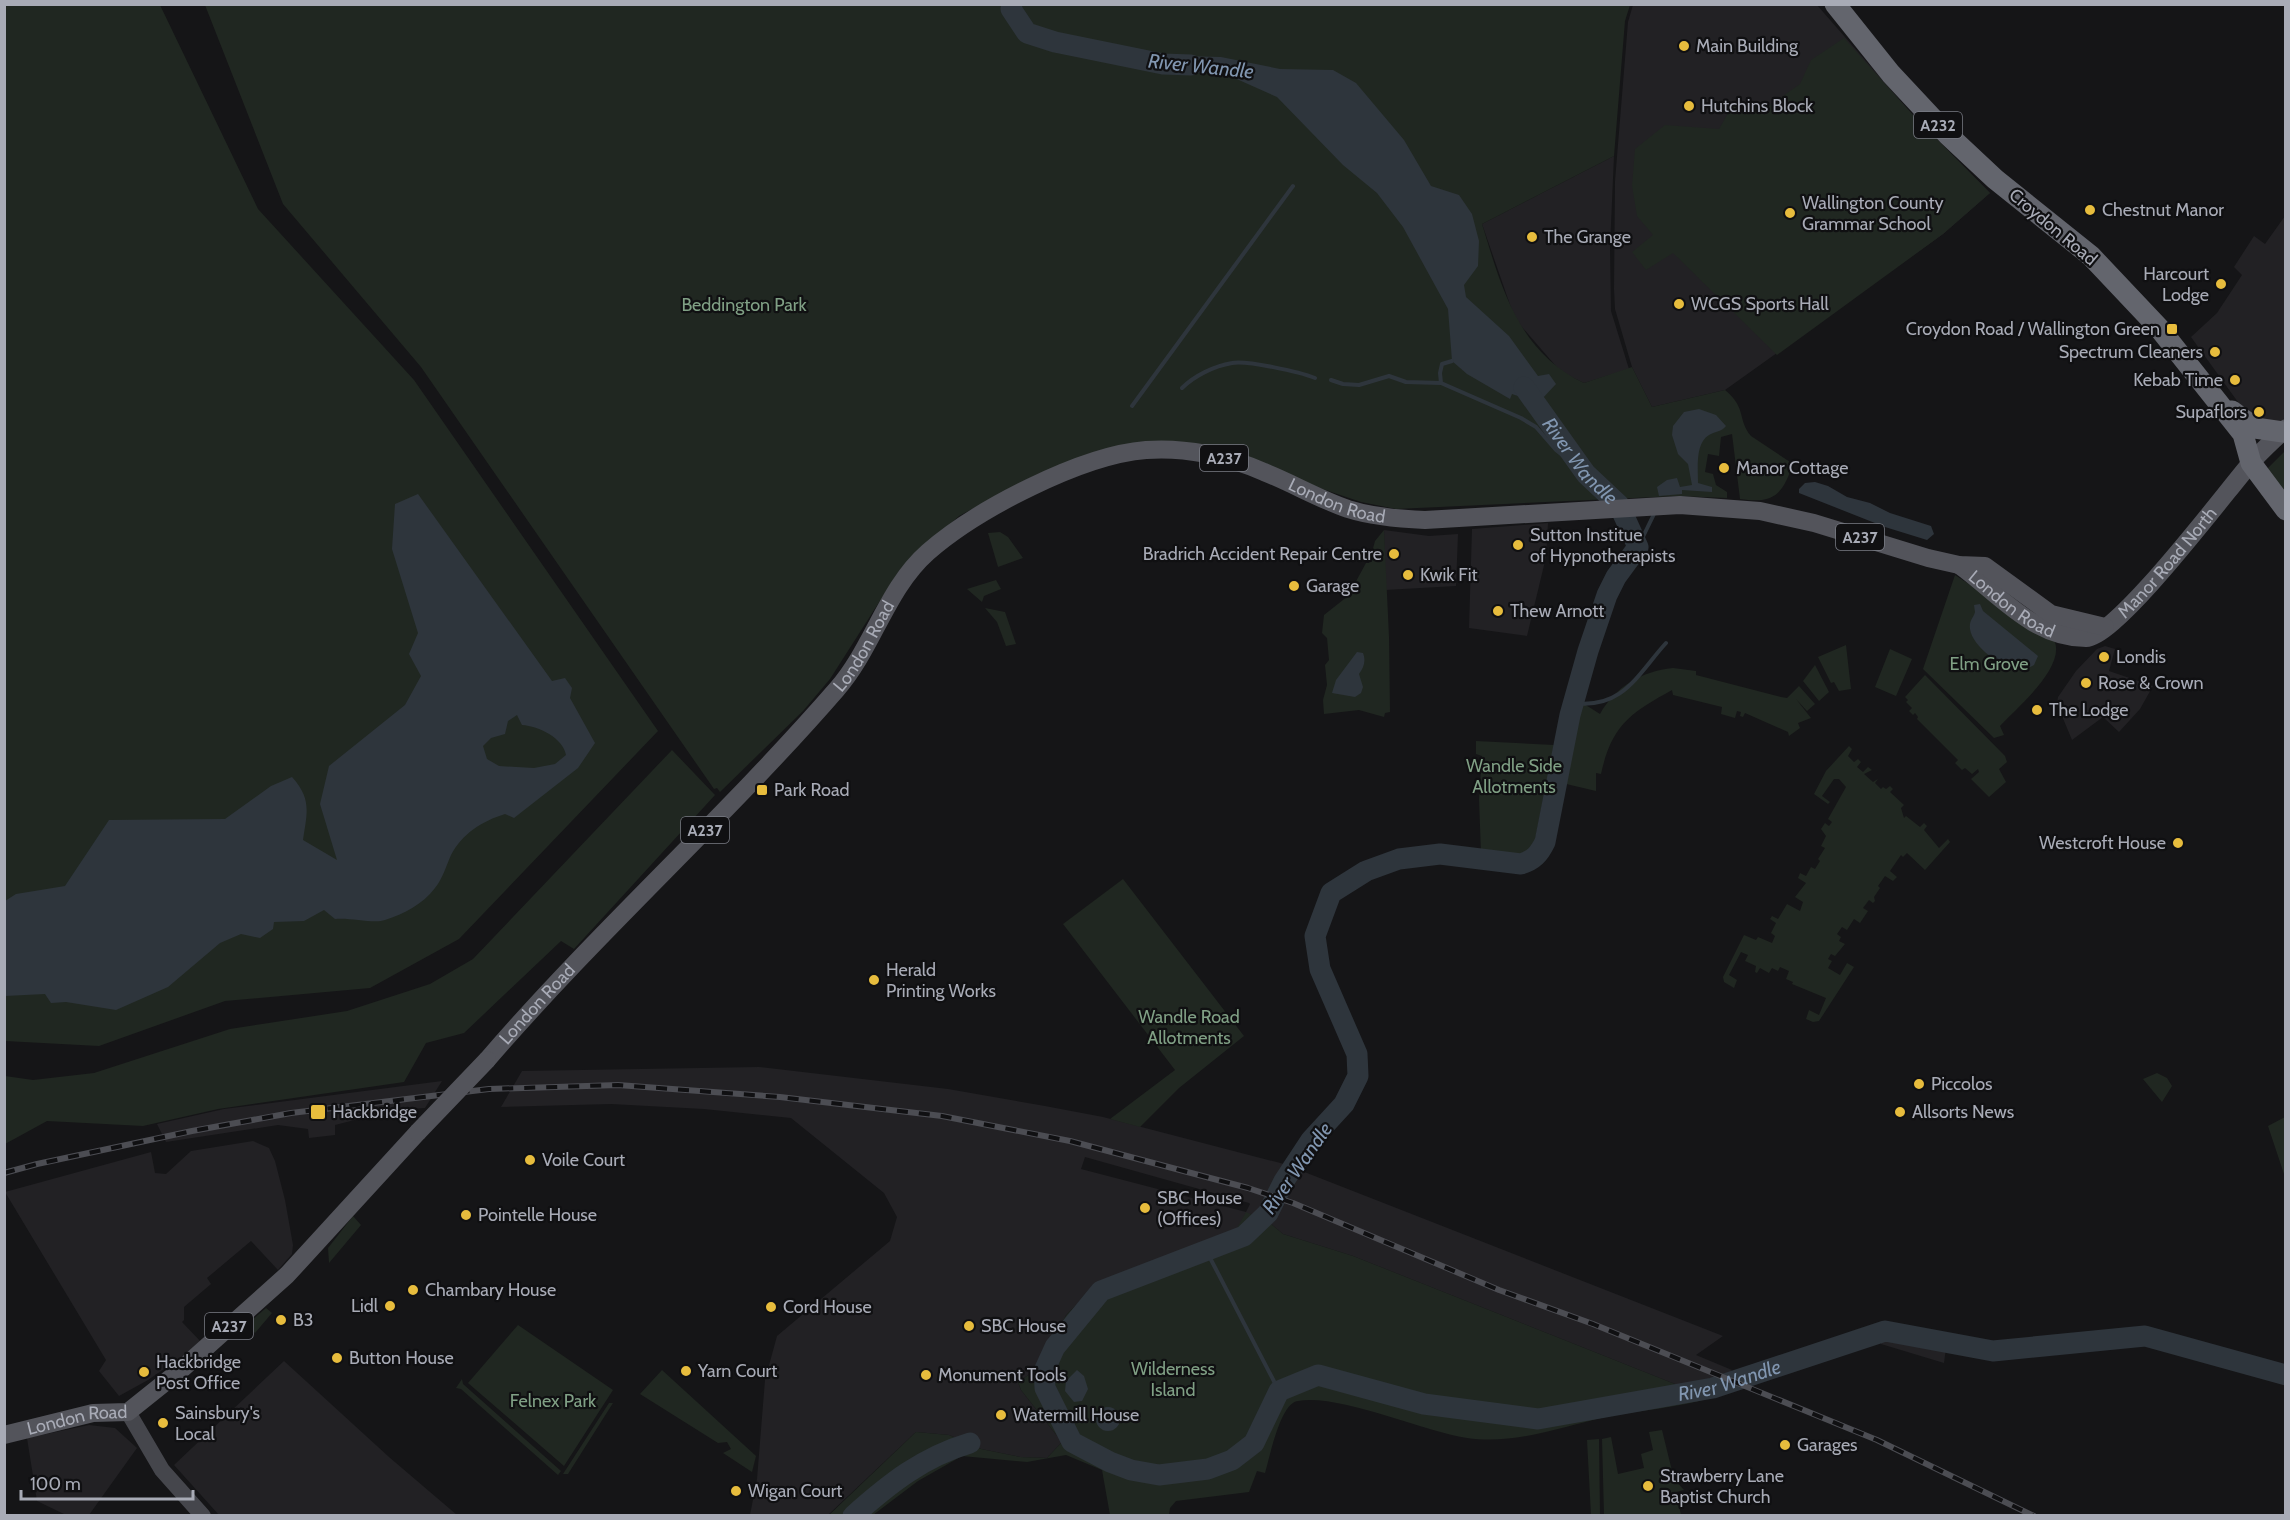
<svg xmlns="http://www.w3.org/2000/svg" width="2290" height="1520" font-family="Cabin,sans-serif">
  <rect width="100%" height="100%" fill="#151517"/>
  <path fill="#222124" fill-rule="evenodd" d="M1633,5H1817L1912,114L1990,193L1943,234L1725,390L1652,407L1632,367L1615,309L1614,289L1615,181L1628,22Z
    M1614,156L1610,247L1611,311L1629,369L1584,383L1561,372L1515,319L1482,224Z
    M2285,216V418L2279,422L2248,416L2191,337L2217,313L2242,275L2234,267L2254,236L2265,244Z
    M1548,523L1546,557L1527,636L1469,628L1472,529Z
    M1384,530L1429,536L1458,534L1456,586L1385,590Z
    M2105,646L2115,649L2109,671L2153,686L2140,709L2119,732L2103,717L2072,740L2057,704L2058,697L2076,671L2097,649Z
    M759,1067L948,1089L1045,1106L1103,1117L1284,1164L1723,1336L1696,1355L1732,1370L1710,1398L1353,1256L1283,1234L1271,1224L1237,1228L1214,1248L1101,1281L1067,1314L1030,1374L1018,1382L1021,1390L1062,1442L1047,1458L1020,1457L981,1449L949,1435L916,1432L828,1515H750L757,1479L765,1380L777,1336L890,1241L897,1217L884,1193L791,1118L704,1109L611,1104L501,1107L522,1071ZM1085,1157L1249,1203L1250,1204L1246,1212L1081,1169Z
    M442,1081L425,1108L394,1110L335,1125V1135L309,1138L308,1129L278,1125L166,1142L157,1124L224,1109Z
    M253,1141L269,1148L275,1161L285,1200L293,1245L292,1254L278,1270L251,1241L207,1278L211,1284L184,1307V1320L182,1322L202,1343L148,1380L119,1396L99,1371L106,1360L5,1192L151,1152L155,1173L166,1174L191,1151Z
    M1889,1336L1946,1348L1944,1363L1881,1344V1337Z
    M284,1361L389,1457L457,1515H219L174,1465Z
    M89,1425L115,1428L137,1448L89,1515H66L37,1501L27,1438Z"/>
  <path fill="#202721" d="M5,5H160L258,209L414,380L658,731L459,939L370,988L225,1001L99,1046L5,1041Z
    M205,5H1630L1625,21L1614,156L1482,224C1502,289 1518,351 1584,383L1632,367L1652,407L1725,390C1747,408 1737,419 1751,436L1793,464C1782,496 1773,504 1740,499L1732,434L1721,437L1719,456L1708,454L1705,472L1713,474L1716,485L1727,492V498L1677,496L1396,509L1361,502L1293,479L1259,463L1105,452L1038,474L959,516L899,571L830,679L803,711L720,792L717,788L714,789L421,367L283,204Z
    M1844,38L1912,114L1990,193L1943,234L1777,355L1673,253L1646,270L1632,252L1653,235L1637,216L1632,186L1635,149L1665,125L1719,129L1735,101L1769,106L1800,84L1811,60Z
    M2285,451V510L2260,476Z
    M1384,530L1389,637L1390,712L1385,713L1384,717L1359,710L1324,714L1323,700L1327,685L1325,665L1329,660L1327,638L1322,633L1324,615L1348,596L1366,563H1369L1375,541Z
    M1000,532L1008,537L1023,558L998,567L988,533Z
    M1955,575L2054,640C2067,666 2017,708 2000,726L2004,735L1994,738L1923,669Z
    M996,580L1001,589L984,596L982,602L967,589Z
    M985,608L1005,612L1016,644L1006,646L997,622Z
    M1846,645L1851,689L1839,691L1834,682L1831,683L1818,657Z
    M1890,649L1912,659L1896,696L1875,687Z
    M1815,665L1829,692L1819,701L1803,681Z
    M1673,668L1696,671V675L1781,697L1787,698L1799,686L1815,704L1807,711L1796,699L1811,718L1798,723L1800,728L1789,736L1788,732L1745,713L1743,717L1740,716L1741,712L1737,711L1735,718L1721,714L1722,707L1673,695L1672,690C1631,713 1612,724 1601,774L1596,773V791L1562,783L1581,702L1600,714C1615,687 1642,671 1673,668Z
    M1925,675L2005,756L2007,762L1999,769L2006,782L1989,797L1971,779L1979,772L1978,769L1972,774L1965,768L1962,770L1955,763L1958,760L1917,719L1918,717L1915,713L1913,715L1909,711L1912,708L1906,702L1908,700L1905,697Z
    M1476,741L1554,745L1534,845L1525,858L1481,853L1479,799L1482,756L1476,754Z
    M1849,746L1852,749L1848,756L1854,762L1858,759L1861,762L1857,767L1863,772L1868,767L1872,770L1864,774L1873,782L1878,779L1875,783L1881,789L1883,787L1886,789L1890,786L1893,789L1890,792L1904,805L1901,808L1904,818L1906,816L1920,827L1924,823L1927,826L1924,830L1939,848L1948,839L1950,842L1925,870L1907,853L1903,857L1901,855L1890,871L1897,877L1893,881L1885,876L1878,886L1880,888L1874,897L1875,901L1873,903L1869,900L1863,908L1868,911L1860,923L1854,919L1847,930L1842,927L1837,934L1841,937L1839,941L1845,944L1835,956L1831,954L1828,959L1832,961L1828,968L1840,975L1847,963L1854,967L1819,1021L1813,1022L1806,1019L1809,1010L1819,1015L1826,998L1792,984L1793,982L1786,979L1789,971L1780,967L1778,971L1772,968L1769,973L1760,968L1757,973L1755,972L1756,966L1745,961L1748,955L1741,952L1729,975L1737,980L1734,988L1724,982L1723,977L1744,935L1756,940L1758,937L1772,943L1775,936L1771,933L1776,923L1770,919L1772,916L1778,919L1787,904L1800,911L1803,902L1795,897L1806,883L1798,878L1800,873L1806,876L1811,867L1815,869L1820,861L1818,859L1825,848L1821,846L1826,836L1821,829L1825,823L1829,826L1832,822L1828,819L1846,787L1839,779H1834L1822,796L1830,802L1828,804L1814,794L1826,771Z
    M672,750L715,795L574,949L561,941L464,1033L426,1043L404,1082L218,1109L143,1126L47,1121L5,1144V1076L33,1080L94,1073L230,1029L347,1011L430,984L473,959Z
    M1123,879L1244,1036L1179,1088L1140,1127L1110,1119L1175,1070L1063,924Z
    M2157,1073L2167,1078L2172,1086L2162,1102L2143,1079Z
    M2285,1117V1177L2268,1126Z
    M1246,1212L1271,1224L1283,1234L1353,1256L1710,1398C1676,1408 1641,1410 1606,1417C1560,1427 1515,1445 1467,1438C1421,1431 1340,1394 1298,1401C1280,1403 1270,1457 1265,1473L1257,1471L1249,1492L1176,1501L1170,1508L1169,1515H1110L1102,1470L1066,1455L1027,1462L962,1456L918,1481L873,1515L828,1516L916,1432L949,1435L981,1449L1020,1457L1047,1458L1062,1442L1021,1390L1018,1382L1030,1374L1067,1314L1101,1281L1214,1248L1237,1228Z
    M353,1216L361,1225L329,1263L328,1248Z
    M266,1308L272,1313L255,1333L246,1325Z
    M518,1325L613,1390L564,1466L468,1383Z
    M662,1370L756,1456L752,1472L723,1453L731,1449L727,1442L718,1443L640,1394Z
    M462,1379L463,1384L561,1471L558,1475L461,1389L456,1388Z
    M609,1403H613L568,1474H563Z
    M1662,1430L1674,1479L1684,1490L1676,1492L1681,1515H1604L1602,1439L1611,1437L1618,1474L1644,1468L1641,1454L1653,1450L1649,1432Z
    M1599,1439L1600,1515H1591L1587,1440Z"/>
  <path fill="#2e353c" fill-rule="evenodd" d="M1181,56L1221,57L1280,69L1333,70L1356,83L1404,140L1431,186L1459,195L1472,214L1479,241L1478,266L1464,285L1466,297L1509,336L1538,376L1549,374L1556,384L1541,400L1542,408L1528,406L1527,399L1512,394L1510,399L1467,374L1452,361L1448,309L1403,227L1377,193L1343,165L1277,97L1221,72L1192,73L1180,67L1163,64Z
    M1699,409L1716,415L1726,426C1721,432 1716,431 1709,435C1695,443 1698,469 1698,483L1712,487V492L1682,490V494L1659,496L1657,487L1667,480L1677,478L1680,487L1692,485L1688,464L1678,454L1672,435L1673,426L1684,412Z
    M1815,482L1828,486L1847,497L1870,503L1890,513L1931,526L1934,534L1927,540L1885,527L1799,493V489L1805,483Z
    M418,494L552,681L565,678L572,688L570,698L595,743L578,768L514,818L505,814C482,821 462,834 451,855C446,866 443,878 435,888C423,904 404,914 385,920C374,924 349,917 335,919L324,910L304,921L274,922L273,929L260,938L241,934L220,943L168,987L116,1010L66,1002L51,1003L45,994L5,996V901L16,894L65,886L109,820L225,819L271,786L292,777C312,799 307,813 303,840L337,860L320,804L329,766L405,705L421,676L409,654L418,633L392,549L395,504ZM517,715L522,725C539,726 563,738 566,755L555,764L534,768L499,766L487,759L483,746L491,738L505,734L508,721Z
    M1980,604L1983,611L2038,656L2034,665C2014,678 1973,650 1970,629C1969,620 1973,619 1975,612L1974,605Z
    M1357,652L1363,653C1366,661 1364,667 1359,674L1363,687L1361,693L1355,697L1332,693L1336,680Z
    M1077,1370L1084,1376L1088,1389L1082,1401L1074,1402L1065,1391L1066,1381Z
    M1096 1419a12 12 0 1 1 24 0a12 12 0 1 1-24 0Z"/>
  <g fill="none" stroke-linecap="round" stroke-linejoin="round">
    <path stroke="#2e353c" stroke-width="4" d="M1331,380L1343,384L1359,385L1389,376L1406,382L1441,383L1521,418L1536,427L1556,450L1586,474
      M1441,383L1440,373L1442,364L1452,361
      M1182,388C1194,376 1214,366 1232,363C1246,360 1300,372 1315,378
      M1132,406L1293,186
      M1638,547L1655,512
      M1574,703C1623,709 1637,675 1666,643
      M1207,1252L1279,1391"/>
    <g stroke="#2e353c" stroke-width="21">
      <path d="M1012,4L1011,9L1027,33L1055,42L1163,64L1191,65"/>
      <path id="s1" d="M1524,387L1586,474L1619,505L1638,547L1616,577L1607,595L1588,651L1570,715L1545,842C1539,854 1534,860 1521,864L1440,854L1399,859L1366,871L1331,893L1315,936L1320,969L1357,1054L1358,1076L1344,1104L1311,1140L1284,1181L1268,1213L1244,1236L1101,1291L1055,1347L1044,1371L1045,1388L1072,1442L1110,1462L1131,1470L1159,1475L1208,1469L1232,1460L1254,1443L1279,1391L1318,1375L1424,1404L1538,1419L1713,1388L1885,1331L1993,1351L2145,1336L2286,1375"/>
      <path d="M853,1516C890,1483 923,1457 970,1443"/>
    </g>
    <path stroke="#45464c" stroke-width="16" d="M128,1412L162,1470L203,1516"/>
    <g stroke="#53545b" stroke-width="18">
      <path id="s2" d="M1959,565C1998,593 2033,638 2086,638C2117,637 2225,493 2250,464C2261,451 2274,440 2286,428"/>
      <path id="s3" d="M487,1060C598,931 726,817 837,689C873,648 886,589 928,552C976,510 1081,455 1146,450C1185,447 1228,456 1264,472C1292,483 1319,499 1348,509C1373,517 1399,519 1425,520L1680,505L1760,511L1814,523L1928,558L1959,565L1985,566L2051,614L2105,627"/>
      <path id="s4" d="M4,1435L93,1413L128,1412L183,1368L287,1275L418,1132"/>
    </g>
    <path stroke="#63656d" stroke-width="21" d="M1835,4L1891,74L1948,135L1995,179L2091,256L2159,328L2243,434L2251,463L2286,510
      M2232,411L2255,428L2283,432"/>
    <g stroke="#4c4d53" stroke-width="6">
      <path id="rail" d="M4,1173L37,1164L192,1131L291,1113L489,1089L618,1085L780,1097L942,1116L1070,1141L1248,1188L1293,1203L1499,1290L1593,1324L1877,1440L2034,1516"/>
    </g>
    <use href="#rail" stroke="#101012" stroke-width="4" stroke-dasharray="11" stroke-linecap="butt"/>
    <path stroke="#53545b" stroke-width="18" d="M418,1132L487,1060"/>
  </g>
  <g fill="#e7bc3d" stroke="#101012" stroke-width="2">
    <circle cx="1684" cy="46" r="6"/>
    <circle cx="1689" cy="106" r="6"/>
    <circle cx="2090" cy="210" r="6"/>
    <circle cx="1790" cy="213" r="6"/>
    <circle cx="1532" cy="237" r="6"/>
    <circle cx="2221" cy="284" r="6"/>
    <circle cx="1679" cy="304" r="6"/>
    <rect x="2166" y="323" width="12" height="12" rx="3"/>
    <circle cx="2215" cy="352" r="6"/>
    <circle cx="2235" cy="380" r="6"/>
    <circle cx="2259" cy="412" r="6"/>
    <circle cx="1724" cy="468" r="6"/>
    <circle cx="1518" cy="545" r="6"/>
    <circle cx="1394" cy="554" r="6"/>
    <circle cx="1408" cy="575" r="6"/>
    <circle cx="1294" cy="586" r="6"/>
    <circle cx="1498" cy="611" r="6"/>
    <circle cx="2104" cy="657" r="6"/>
    <circle cx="2086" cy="683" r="6"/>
    <circle cx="2037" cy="710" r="6"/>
    <rect x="756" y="784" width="12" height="12" rx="3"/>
    <circle cx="2178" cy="843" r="6"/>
    <circle cx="874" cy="980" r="6"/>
    <circle cx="1919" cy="1084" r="6"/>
    <rect x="310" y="1104" width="16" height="16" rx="3"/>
    <circle cx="1900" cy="1112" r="6"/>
    <circle cx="530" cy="1160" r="6"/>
    <circle cx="1145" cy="1208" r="6"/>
    <circle cx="466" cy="1215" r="6"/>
    <circle cx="413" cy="1290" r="6"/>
    <circle cx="390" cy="1306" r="6"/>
    <circle cx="771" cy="1307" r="6"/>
    <circle cx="281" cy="1320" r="6"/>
    <circle cx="969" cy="1326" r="6"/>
    <circle cx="337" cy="1358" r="6"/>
    <circle cx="686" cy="1371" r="6"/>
    <circle cx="144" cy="1372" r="6"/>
    <circle cx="926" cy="1375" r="6"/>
    <circle cx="1001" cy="1415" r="6"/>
    <circle cx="163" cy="1423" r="6"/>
    <circle cx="1785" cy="1445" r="6"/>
    <circle cx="1648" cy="1486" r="6"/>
    <circle cx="736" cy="1491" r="6"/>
  </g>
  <g text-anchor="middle" stroke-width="4.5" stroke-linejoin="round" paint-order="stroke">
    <g fill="#101012" stroke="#7a7c85" stroke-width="1.5">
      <rect x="1914" y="112" width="48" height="26" rx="4.5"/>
      <rect x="1200" y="445" width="48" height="26" rx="4.5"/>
      <rect x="1836" y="524" width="48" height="26" rx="4.5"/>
      <rect x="681" y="817" width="48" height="26" rx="4.5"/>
      <rect x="205" y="1313" width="48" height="26" rx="4.5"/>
    </g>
    <g font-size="16" font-weight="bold" fill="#a8abb6">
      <text x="1938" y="131">A232</text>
      <text x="1224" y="464">A237</text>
      <text x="1860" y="543">A237</text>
      <text x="705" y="836">A237</text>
      <text x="229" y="1332">A237</text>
    </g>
    <g font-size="18" fill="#a8abb6" stroke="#101012" text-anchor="start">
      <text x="1696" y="52">Main Building</text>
      <text x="1701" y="112">Hutchins Block</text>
      <text x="1802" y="209">Wallington County<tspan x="1802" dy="21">Grammar School</tspan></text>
      <text x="2102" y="216">Chestnut Manor</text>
      <text x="1544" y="243">The Grange</text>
      <text x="2209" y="280" text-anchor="end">Harcourt<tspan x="2209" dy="21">Lodge</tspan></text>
      <text x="1691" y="310">WCGS Sports Hall</text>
      <text x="2160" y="335" text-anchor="end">Croydon Road / Wallington Green</text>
      <text x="2203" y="358" text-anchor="end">Spectrum Cleaners</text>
      <text x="2223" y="386" text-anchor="end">Kebab Time</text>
      <text x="2247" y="418" text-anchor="end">Supaflors</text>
      <text x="1736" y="474">Manor Cottage</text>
      <text x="1530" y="541">Sutton Institue<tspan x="1530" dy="21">of Hypnotherapists</tspan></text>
      <text x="1382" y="560" text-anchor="end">Bradrich Accident Repair Centre</text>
      <text x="1420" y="581">Kwik Fit</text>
      <text x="1306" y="592">Garage</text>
      <text x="1510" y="617">Thew Arnott</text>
      <text x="2116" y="663">Londis</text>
      <text x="2098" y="689">Rose &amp; Crown</text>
      <text x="2049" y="716">The Lodge</text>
      <text x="774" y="796">Park Road</text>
      <text x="2166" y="849" text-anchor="end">Westcroft House</text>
      <text x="886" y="976">Herald<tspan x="886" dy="21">Printing Works</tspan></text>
      <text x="1931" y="1090">Piccolos</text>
      <text x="332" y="1118">Hackbridge</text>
      <text x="1912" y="1118">Allsorts News</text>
      <text x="542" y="1166">Voile Court</text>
      <text x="1157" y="1204">SBC House<tspan x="1157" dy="21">(Offices)</tspan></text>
      <text x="478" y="1221">Pointelle House</text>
      <text x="425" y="1296">Chambary House</text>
      <text x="378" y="1312" text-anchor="end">Lidl</text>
      <text x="783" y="1313">Cord House</text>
      <text x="293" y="1326">B3</text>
      <text x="981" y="1332">SBC House</text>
      <text x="349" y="1364">Button House</text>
      <text x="156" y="1368">Hackbridge<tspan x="156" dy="21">Post Office</tspan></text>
      <text x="698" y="1377">Yarn Court</text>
      <text x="938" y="1381">Monument Tools</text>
      <text x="175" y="1419">Sainsbury's<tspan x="175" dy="21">Local</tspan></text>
      <text x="1013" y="1421">Watermill House</text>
      <text x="1797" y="1451">Garages</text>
      <text x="1660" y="1482">Strawberry Lane<tspan x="1660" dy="21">Baptist Church</tspan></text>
      <text x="748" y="1497">Wigan Court</text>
    </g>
    <g font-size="18" fill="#a8abb6" stroke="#101012">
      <text transform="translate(2053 227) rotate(40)" y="6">Croydon Road</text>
      <text dy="6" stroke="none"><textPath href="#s3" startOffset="1119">London Road</textPath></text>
      <text dy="6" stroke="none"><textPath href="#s2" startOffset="262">Manor Road North</textPath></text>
      <text dy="6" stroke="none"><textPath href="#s2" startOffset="66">London Road</textPath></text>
      <text dy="6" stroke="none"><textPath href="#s3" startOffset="561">London Road</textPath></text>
      <text dy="6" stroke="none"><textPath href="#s3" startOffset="75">London Road</textPath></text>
      <text dy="6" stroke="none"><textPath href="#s4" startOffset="75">London Road</textPath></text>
    </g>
    <g font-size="18" fill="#80a085" stroke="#101012">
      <text x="744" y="311">Beddington Park</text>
      <text x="1989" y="670">Elm Grove</text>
      <text x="1514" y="772">Wandle Side<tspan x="1514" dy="21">Allotments</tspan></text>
      <text x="1189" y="1023">Wandle Road<tspan x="1189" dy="21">Allotments</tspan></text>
      <text x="1173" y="1375">Wilderness<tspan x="1173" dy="21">Island</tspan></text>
      <text x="553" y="1407">Felnex Park</text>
    </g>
    <g font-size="20" font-style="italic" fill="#8196b0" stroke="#101012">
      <text transform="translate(1201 66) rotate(6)" y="7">River Wandle</text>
      <text dy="7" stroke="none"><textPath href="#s1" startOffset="93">River Wandle</textPath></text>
      <text transform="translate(1297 1168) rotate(-55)" y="7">River Wandle</text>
      <text dy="7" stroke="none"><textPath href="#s1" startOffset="2182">River Wandle</textPath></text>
    </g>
  </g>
  <rect width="2290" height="1520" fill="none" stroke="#a8abb6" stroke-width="12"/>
  <path d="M21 1490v9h172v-9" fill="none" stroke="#a8abb6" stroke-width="3"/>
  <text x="30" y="1490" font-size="18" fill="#a8abb6" stroke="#101012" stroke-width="4.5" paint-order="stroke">100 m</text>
</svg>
